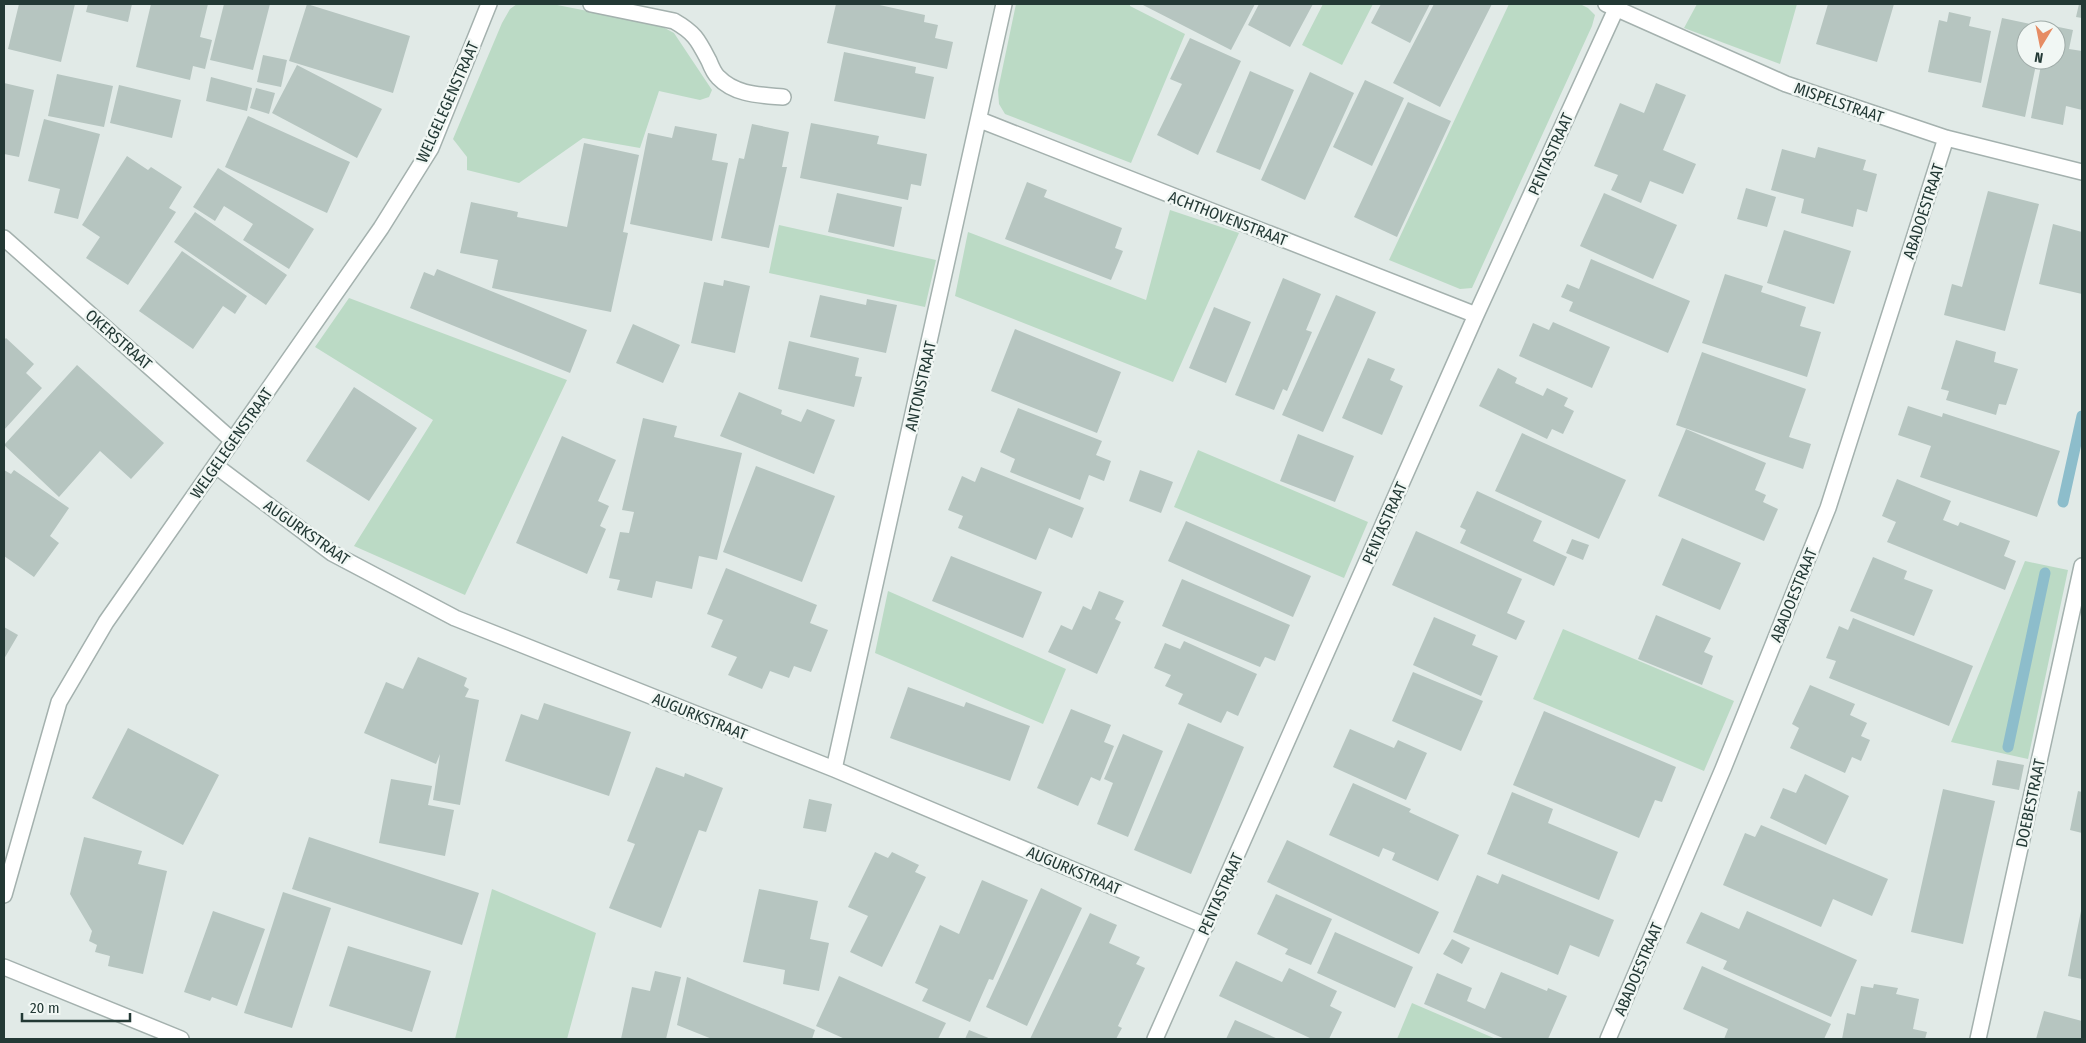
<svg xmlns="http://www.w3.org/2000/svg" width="2086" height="1043" font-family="'Fira Sans Condensed',sans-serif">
  <rect width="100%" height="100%" fill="#e1eae7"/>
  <path fill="#bbdac5" d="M517,4H552L659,25L674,33L712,90L709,97L700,100L659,91L640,148L583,138L519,183L467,170V157L453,139L502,23L510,9Z
    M1016,4H1130V6L1185,34L1131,163L1005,114L999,104L998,90Z
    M1323,4H1373L1342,65L1302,45Z
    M1509,4H1580L1588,8L1595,15L1592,26L1472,288L1460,289L1389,260Z
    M1697,4H1797L1780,64L1684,28Z
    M1170,210L1239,233L1173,382L955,296L968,232L1146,300Z
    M779,225L936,260L925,307L769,273Z
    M349,298L567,380L465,595L354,546L433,420L315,347Z
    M1198,450L1368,522L1344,578L1174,507Z
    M2025,561L2068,570L2028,759L1951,742Z
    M888,591L1066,669L1043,724L875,653Z
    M1563,629L1734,701L1704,771L1533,699Z
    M492,889L596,933L567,1039H455Z
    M1412,1003L1496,1039H1397Z"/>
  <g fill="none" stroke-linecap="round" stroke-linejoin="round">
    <path stroke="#8dbdcb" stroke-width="11" d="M2063,502L2082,416
      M2008,747L2045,573"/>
  </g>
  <path fill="#b6c5c0" d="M19,4H75L61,62L8,49Z
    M88,4H132L128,22L86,12Z
    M151,4H208L200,37L212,40L205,69L193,66L190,80L136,67Z
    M224,4H270L253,70L210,60Z
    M307,4L410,36L393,93L289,61Z
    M836,4H875L925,15L924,22L938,25L935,38L953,42L947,69L827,43Z
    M1141,4H1255L1231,50Z
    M1259,4H1313L1290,47L1248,25Z
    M1381,4H1430L1410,43L1371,23Z
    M1434,4H1492L1440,107L1393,83Z
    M1828,4H1894L1877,62L1816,44Z
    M2079,4H2082V18L2076,17Z
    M1949,12L1971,17L1969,26L1991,31L1981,83L1928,72L1939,20L1947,22Z
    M2002,18L2045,27L2044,30H2026V60H2037L2025,117L1982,107Z
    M2049,25L2073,30L2069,49L2082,51V110L2066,106L2063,125L2031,118L2042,60H2056V30H2048Z
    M1190,38L1241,61L1198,155L1157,135L1182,84L1170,79Z
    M844,52L916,67L915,73L934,77L925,119L834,101Z
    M263,55L287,60L281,87L257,82Z
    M297,65L382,109L357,158L272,113Z
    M1250,71L1294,90L1260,170L1216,152Z
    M1310,72L1354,93L1305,200L1261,180Z
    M57,74L113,86L104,127L48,116Z
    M211,77L252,88L247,111L206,101Z
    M1365,80L1404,98L1372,166L1333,147Z
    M4,83L34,90L19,157L4,154Z
    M1656,83L1686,95L1663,150L1696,164L1683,194L1650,181L1641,203L1611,190L1618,175L1594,166L1620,103L1644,113Z
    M119,85L181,100L172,138L110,123Z
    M256,88L275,93L269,114L250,108Z
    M1408,102L1451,121L1397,237L1354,217Z
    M248,116L350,162L327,213L225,167Z
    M44,119L100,134L78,219L54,213L60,189L28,181Z
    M811,123L879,136L877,144L927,154L921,186L911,184L908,200L800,178Z
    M752,124L789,132L782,167H787L769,248L721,238L739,158L744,159Z
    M675,126L717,134L712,160L728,163L712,241L630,224L648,133L672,138Z
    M584,143L639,155L623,232L628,233L611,312L492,288L498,260L460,253L471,202L518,212L517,217L567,227Z
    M1818,147L1866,160L1863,170L1877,174L1867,212L1857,209L1853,227L1801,213L1804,199L1771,190L1782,149L1815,158Z
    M127,156L148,170L151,167L182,187L169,208L176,212L128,285L86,258L100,237L82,225Z
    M218,168L314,229L289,269L243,240L253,224L224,206L215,221L193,207Z
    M1027,182L1047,190L1044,197L1122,228L1115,248L1123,251L1111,280L1005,239Z
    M1746,188L1776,197L1767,227L1737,219Z
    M1988,191L2039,204L2005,331L1944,315L1952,284L1962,287Z
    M837,193L902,207L894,247L828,232Z
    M1604,193L1677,225L1653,279L1580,246Z
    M195,212L287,275L266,305L174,242Z
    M2053,224L2082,232V294L2039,284Z
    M1784,230L1851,251L1834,304L1767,283Z
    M182,251L247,296L235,314L223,306L193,349L139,311Z
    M1591,259L1690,301L1668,353L1569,311L1573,302L1561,297L1567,284L1579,289Z
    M437,269L587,330L570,373L410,308L424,272L434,276Z
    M1725,274L1763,286L1761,292L1806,307L1800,326L1821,332L1807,377L1702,343Z
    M1283,278L1321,294L1306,330L1312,332L1287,391L1283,389L1274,410L1235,395Z
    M724,280L750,286L735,353L691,343L704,282L723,286Z
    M820,295L866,305L867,299L897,305L886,353L810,337Z
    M1336,295L1376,312L1323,432L1282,415Z
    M1214,307L1251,322L1226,383L1189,368Z
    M1553,322L1610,347L1592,388L1519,356L1533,323L1549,330Z
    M633,324L680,345L663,383L616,363Z
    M1015,329L1121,372L1097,433L991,391Z
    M6,338L34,364L26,373L42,388L4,430V340Z
    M1956,340L1996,352L1994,362L2018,369L2006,405L1999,404L1996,415L1946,400L1949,391L1941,389Z
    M789,341L859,358L855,376L862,377L854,407L778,389Z
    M1702,352L1806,389L1789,437L1811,444L1803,469L1676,425Z
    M1368,358L1395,369L1390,380L1403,386L1382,435L1342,418Z
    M77,365L164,443L131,479L100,451L59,497L4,445Z
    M1498,368L1517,378L1515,383L1543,396L1547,388L1568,398L1564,406L1574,411L1563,434L1552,429L1547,439L1479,406Z
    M354,387L417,428L369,501L306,461Z
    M739,392L782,410L781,414L801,422L807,409L835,420L814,474L720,436Z
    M1908,406L1942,417L1943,413L2060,451L2037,517L1920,477L1931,446L1898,435Z
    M1018,408L1102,441L1096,455L1111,461L1104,481L1089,475L1080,500L1010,472L1015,459L1000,452Z
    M643,418L677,426L674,437L742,453L717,560L699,556L692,589L656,581L652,598L617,590L620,580L609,578L620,532L629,533L634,512L622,510Z
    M1686,429L1766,463L1755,490L1766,495L1763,502L1778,509L1764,541L1658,496Z
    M1522,433L1626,480L1599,539L1495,491Z
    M1298,434L1354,456L1335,502L1280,481Z
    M562,436L616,460L598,501L609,506L600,526L606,529L587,574L516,543Z
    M756,466L835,496L802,582L723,552Z
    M981,467L1084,508L1072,538L1049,528L1036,560L958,528L963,516L948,510L962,476L975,482Z
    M4,470L11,474L14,470L69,508L50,536L59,543L34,577L4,556Z
    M1140,470L1173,482L1161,513L1129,501Z
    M1897,479L1951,501L1943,520L1958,526L1960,522L2010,541L2004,556L2016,561L2005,590L1887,542L1896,522L1882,516Z
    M1477,491L1542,521L1533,541L1567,557L1554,586L1460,543L1466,530L1460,527Z
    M1186,521L1311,576L1293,617L1168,561Z
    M1416,531L1522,579L1507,613L1525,621L1516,640L1392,585Z
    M1682,538L1741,563L1720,610L1662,585Z
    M1572,539L1589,545L1583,560L1566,553Z
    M951,556L1042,592L1023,638L932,601Z
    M1873,557L1907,571L1904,579L1933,590L1914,636L1850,611Z
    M726,568L817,605L810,623L828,630L811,672L794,666L789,678L770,671L762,689L728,675L737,657L711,647L723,620L707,614Z
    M1182,579L1290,625L1275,661L1265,657L1260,667L1162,626Z
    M1099,591L1124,601L1115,619L1121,622L1097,674L1048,652L1061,625L1072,630L1083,606L1091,610Z
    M1656,615L1711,638L1704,652L1713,656L1702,685L1638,659Z
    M1434,617L1476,635L1472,645L1498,656L1481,696L1413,665Z
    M1853,618L1973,666L1949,726L1829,678L1836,661L1826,658L1839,626L1848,630Z
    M4,627L18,635L4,659Z
    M1184,641L1257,674L1238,716L1227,711L1221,723L1178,704L1183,694L1165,686L1171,675L1154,668L1165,643L1180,649Z
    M418,657L467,678L464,686L469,689L465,697L479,700L460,805L433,800L440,754L436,764L364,733L386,682L403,689Z
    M1413,672L1483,701L1461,751L1392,721Z
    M1810,685L1855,704L1850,715L1867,723L1861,736L1870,740L1861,761L1852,757L1845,773L1790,748L1799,728L1792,724Z
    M908,687L964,707L966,702L1030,726L1010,781L890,738Z
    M544,703L631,732L609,796L505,761L521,714L538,720Z
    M1071,709L1111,725L1104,742L1114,746L1100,781L1091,777L1078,806L1037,788Z
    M1544,711L1676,767L1662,802L1655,800L1639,838L1513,785Z
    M1188,723L1244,747L1191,874L1134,850Z
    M128,728L219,775L183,845L92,798Z
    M1350,729L1394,748L1398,740L1427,753L1406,800L1333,767Z
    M1123,734L1163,751L1128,837L1097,824L1113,783L1104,779Z
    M1997,760L2024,765L2019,790L1992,785Z
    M656,767L684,777L685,773L723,788L706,832L699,830L661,928L609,908L635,844L627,841Z
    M1805,774L1849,796L1826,845L1770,818L1783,788L1796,793Z
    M391,779L432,786L428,805L454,810L445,856L379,843Z
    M1353,783L1411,809L1409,812L1459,835L1438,881L1392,860L1395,853L1383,848L1379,857L1329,835Z
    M1943,789L1995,801L1963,944L1911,932Z
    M2078,791L2082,792V833L2070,830Z
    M1512,792L1553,809L1548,823L1618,852L1599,900L1487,854Z
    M809,799L832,804L826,832L803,828Z
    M1761,825L1888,879L1872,916L1833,899L1821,927L1723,885L1745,833L1755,837Z
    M84,837L142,851L138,864L167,871L143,974L108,966L110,956L95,952L97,945L89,941L92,931L70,894Z
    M309,837L479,893L462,945L292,889Z
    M1287,840L1439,912L1419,954L1267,882Z
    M875,852L888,858L892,852L919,865L915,872L926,877L882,967L850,952L868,916L848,907Z
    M1502,874L1614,920L1599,957L1570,945L1558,975L1453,932L1477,875L1498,884Z
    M982,880L1028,900L993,980L989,979L970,1022L922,1001L928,989L915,983L940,925L959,934Z
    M1041,888L1082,908L1027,1026L986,1007Z
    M759,889L818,901L810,939L829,943L819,991L783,984L785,970L743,962Z
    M283,892L331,908L292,1028L244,1013Z
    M1276,894L1332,919L1311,965L1285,954L1288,949L1257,934Z
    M213,911L265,929L237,1006L212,997L210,1001L184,992Z
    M1747,911L1857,960L1831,1017L1723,969L1727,961L1686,943L1701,912L1739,929Z
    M2081,911H2082V979L2068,976Z
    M1090,913L1117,925L1109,943L1140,957L1136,964L1145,968L1118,1026L1122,1028L1116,1039H1030Z
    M1335,932L1413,967L1395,1008L1317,973Z
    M1452,939L1470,948L1462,964L1443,954Z
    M348,946L431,971L412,1032L329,1006Z
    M1236,961L1282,982L1289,968L1337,991L1330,1006L1342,1012L1329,1039H1312L1219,996Z
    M1702,966L1831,1024L1824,1039H1724L1728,1029L1683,1009Z
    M655,971L681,977L666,1039H621L632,987L650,991Z
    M1501,972L1547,991L1548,988L1567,996L1548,1039H1505L1424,1004L1437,973L1472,988L1467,1001L1485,1009Z
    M839,976L946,1023L938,1039H845L816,1026Z
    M687,977L815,1030L812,1039H712L677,1025Z
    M1874,984L1898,988L1896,994L1919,999L1913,1029L1927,1032L1925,1039H1842L1847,1013L1855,1015L1861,986L1873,988Z
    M2044,1011L2082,1021V1039H2036Z
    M1235,1020L1278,1039H1226Z
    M969,1030L991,1039H965Z"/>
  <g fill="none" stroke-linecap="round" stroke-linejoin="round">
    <g stroke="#a4b1ae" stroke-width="18">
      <path id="street" d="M591,4L674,21C695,33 698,40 709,61C711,66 714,73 718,77C735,95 760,95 783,97
        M1606,4L1786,84L1946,138L2082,172
        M980,120L1476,315
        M4,238L233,441
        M216,466L332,553L455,618L834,769L1206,926
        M834,769L1004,4
        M4,895L59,702L106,622L381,228L431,148L489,4
        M4,967L181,1039
        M1155,1039L1476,315L1616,9
        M1608,1039L1723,769L1828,508L1946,138
        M1978,1039L2082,566"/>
    </g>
    <use href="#street" stroke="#fff" stroke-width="15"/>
  </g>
  <g text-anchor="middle" stroke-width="5" stroke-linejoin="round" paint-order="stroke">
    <g font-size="16" fill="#233935" stroke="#f1f7f4">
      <text transform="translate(447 102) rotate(-66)" y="6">WELGELEGENSTRAAT</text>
      <text transform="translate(1839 102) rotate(19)" y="6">MISPELSTRAAT</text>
      <text transform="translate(1550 154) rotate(-66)" y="6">PENTASTRAAT</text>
      <text transform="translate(1923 211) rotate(-72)" y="6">ABADOESTRAAT</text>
      <text transform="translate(1228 218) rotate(21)" y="6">ACHTHOVENSTRAAT</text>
      <text transform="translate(119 339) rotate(41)" y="6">OKERSTRAAT</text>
      <text transform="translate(920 386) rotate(-77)" y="6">ANTONSTRAAT</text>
      <text transform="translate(231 443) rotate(-55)" y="6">WELGELEGENSTRAAT</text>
      <text transform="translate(1384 523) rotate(-66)" y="6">PENTASTRAAT</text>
      <text transform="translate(307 532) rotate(35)" y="6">AUGURKSTRAAT</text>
      <text transform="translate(1793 595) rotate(-68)" y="6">ABADOESTRAAT</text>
      <text transform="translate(700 716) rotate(22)" y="6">AUGURKSTRAAT</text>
      <text transform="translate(2030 803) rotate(-78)" y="6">DOEBESTRAAT</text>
      <text transform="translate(1074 870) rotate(23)" y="6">AUGURKSTRAAT</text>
      <text transform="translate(1220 894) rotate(-66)" y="6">PENTASTRAAT</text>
      <text transform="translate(1638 969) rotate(-67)" y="6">ABADOESTRAAT</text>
    </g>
  </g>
  <rect width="2086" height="1043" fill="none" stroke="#233935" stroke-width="10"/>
  <g transform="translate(2041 45) rotate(190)"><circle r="24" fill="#f1f7f4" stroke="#9faba8"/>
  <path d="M0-4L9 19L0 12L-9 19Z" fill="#e68c63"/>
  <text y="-8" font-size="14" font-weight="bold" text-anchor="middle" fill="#233935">N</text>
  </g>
  <path d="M22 1013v8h108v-8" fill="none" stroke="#233935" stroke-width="2.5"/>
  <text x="30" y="1013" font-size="15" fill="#233935" stroke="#f1f7f4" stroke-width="4" paint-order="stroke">20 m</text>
</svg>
